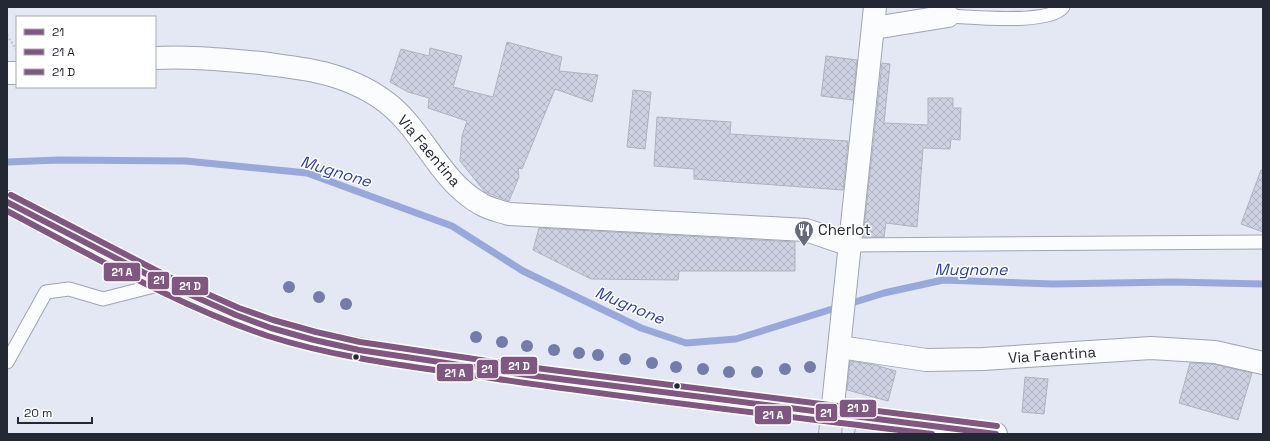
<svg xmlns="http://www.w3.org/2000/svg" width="1270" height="441" font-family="'Space Grotesk',sans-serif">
  <defs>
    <pattern id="building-cross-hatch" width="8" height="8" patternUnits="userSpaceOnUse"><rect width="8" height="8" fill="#cdd2e2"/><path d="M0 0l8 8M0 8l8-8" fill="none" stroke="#b0b4c2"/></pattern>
  </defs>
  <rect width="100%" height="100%" fill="#e4e8f4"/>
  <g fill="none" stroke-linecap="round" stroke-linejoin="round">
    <path stroke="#98a8db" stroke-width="7" d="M7,162L59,160L186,161L307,173L452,226L523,271L641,328L686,343L736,339L884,293L943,280L1053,284L1173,282L1263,284"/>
  </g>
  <path fill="url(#building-cross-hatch)" stroke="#afb3be" d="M507,42L562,57L559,71L598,75L592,102L555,89L522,169L518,168L519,177L509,201L485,192L460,161L462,136L467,121L428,108L429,98L408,92L390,82L401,49L429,56L430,48L462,56L453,87L493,97Z
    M826,56L857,60L853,100L821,96Z
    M882,63L890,64L884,123L928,125V98H953V108H961L960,140L951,139L950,149L923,148L917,227L886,223L884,237H863Z
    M633,90L651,92L645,149L627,147Z
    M657,117L731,122L730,134L848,141L843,190L694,179V169L654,166Z
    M1261,170H1263V232L1241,224Z
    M539,228L795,242V271H679L678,280L591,279L533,250Z
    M850,361L875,365L896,371L888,401L847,390Z
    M1190,363L1213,364L1252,373L1238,420L1179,403Z
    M1025,377L1048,379L1044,414L1022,412Z"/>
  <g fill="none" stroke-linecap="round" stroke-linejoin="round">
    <g stroke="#a1a4b0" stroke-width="15">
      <path id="lane" d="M948,16C972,17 1049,25 1063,7
        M850,245L1263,242
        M7,362L46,292L69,289L103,299L162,284"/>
    </g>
    <g stroke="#a1a4b0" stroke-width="24">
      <path id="street" d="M874,28L948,16
        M155,58C190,56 226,60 261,63C282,66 306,68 327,74C349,80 373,91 391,106C425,135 441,182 481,204C489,209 500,211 509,214L806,230L850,245
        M7,73H17
        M840,347L926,360L983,359L1151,348L1215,352L1263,363"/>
    </g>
    <g stroke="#a1a4b0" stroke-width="24">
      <path id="secondary" d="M875,7L832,414L996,434"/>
    </g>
    <g stroke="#a1a6b6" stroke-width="24">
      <path id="primary" d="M7,202C93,247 179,299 272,328C343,350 416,359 489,369C603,386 717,400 832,414L830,434
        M866,434L880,428L907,424"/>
    </g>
    <path stroke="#c7c8cd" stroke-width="2.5" stroke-dasharray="2 2" stroke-linecap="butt" d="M7,35L16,49"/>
    <use href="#lane" stroke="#fbfcfd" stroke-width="13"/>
    <use href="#street" stroke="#fbfcfd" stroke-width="22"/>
    <use href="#secondary" stroke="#fbfcfd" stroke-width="22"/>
    <use href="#primary" stroke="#e4e6ed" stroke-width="22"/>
    <g stroke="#fff" stroke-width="9">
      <path id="bus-1" d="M7,202L164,283L236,315L271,328L314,340L359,350L527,375L996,434"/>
    </g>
    <g stroke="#fff" stroke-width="9">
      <path id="bus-2" d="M7,211C91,255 178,306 268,336C340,359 417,367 491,378C638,400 785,416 932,434"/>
    </g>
    <g stroke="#fff" stroke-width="9">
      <path id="bus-3" d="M11,195L167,276L239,308L273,320L316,332L360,342L528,367L997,426"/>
    </g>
    <use href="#bus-1" stroke="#805781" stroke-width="6"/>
    <use href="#bus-2" stroke="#805781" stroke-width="6"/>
    <use href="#bus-3" stroke="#805781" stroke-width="6"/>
  </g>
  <g fill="#747cac">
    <circle cx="289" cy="287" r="6"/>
    <circle cx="319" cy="297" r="6"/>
    <circle cx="346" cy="304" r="6"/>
    <circle cx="476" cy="337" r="6"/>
    <circle cx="502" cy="342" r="6"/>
    <circle cx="527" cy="346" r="6"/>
    <circle cx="554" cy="350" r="6"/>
    <circle cx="579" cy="353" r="6"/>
    <circle cx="598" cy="355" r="6"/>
    <circle cx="625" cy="359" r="6"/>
    <circle cx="652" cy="363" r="6"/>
    <circle cx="676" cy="367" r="6"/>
    <circle cx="810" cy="367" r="6"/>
    <circle cx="703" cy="369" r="6"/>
    <circle cx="785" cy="369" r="6"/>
    <circle cx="729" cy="372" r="6"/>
    <circle cx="757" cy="372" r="6"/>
  </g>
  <defs>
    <g id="restaurant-pin" transform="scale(1)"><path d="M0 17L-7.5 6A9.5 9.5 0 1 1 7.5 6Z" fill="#676b78" stroke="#fff"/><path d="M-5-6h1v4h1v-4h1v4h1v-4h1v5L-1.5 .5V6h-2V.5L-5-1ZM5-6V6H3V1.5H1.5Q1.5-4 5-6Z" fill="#fff"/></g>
  </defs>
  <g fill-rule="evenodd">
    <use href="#restaurant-pin" x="804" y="230"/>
  </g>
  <g fill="#242835" stroke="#fff" stroke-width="1.5">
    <circle cx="356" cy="357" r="3.5"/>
    <circle cx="677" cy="386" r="3.5"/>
  </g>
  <g text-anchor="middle" stroke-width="3" stroke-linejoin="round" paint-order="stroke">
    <g font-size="15" fill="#242835" stroke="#fff">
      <text transform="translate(429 151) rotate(50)" y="5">Via Faentina</text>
      <text transform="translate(1052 355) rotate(-4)" y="5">Via Faentina</text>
    </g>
    <g font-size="15" fill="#242835" stroke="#fff" text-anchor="start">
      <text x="818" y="235">Cherlot</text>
    </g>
    <g font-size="16" font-style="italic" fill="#2f4292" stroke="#fff">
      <text transform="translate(336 171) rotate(17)" y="6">Mugnone</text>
      <text x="971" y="275">Mugnone</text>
      <text transform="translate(630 305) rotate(23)" y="6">Mugnone</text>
    </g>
  </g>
  <g stroke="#fff" stroke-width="1.5">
    <rect x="103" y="262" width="38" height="20" rx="4" fill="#805781"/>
    <rect x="147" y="271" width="23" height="19" rx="4" fill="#805781"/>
    <rect x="171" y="276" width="38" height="20" rx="4" fill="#805781"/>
    <rect x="500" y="356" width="38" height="19" rx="4" fill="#805781"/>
    <rect x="476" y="359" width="23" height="20" rx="4" fill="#805781"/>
    <rect x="436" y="363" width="38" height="19" rx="4" fill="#805781"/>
    <rect x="839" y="399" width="38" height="19" rx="4" fill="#805781"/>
    <rect x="815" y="403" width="23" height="19" rx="4" fill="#805781"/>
    <rect x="754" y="405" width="38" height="20" rx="4" fill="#805781"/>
  </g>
  <g font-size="11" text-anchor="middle" font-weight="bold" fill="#fff">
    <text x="122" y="276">21 A</text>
    <text x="159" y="284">21</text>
    <text x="190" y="290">21 D</text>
    <text x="519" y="370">21 D</text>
    <text x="487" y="373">21</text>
    <text x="455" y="377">21 A</text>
    <text x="858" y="412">21 D</text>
    <text x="826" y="417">21</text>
    <text x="773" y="419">21 A</text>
  </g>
  <rect width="1270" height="441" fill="none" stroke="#242835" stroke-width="16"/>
  <rect x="16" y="16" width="140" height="72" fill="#ffffff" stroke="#a7a9ae"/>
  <rect x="24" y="29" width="20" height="6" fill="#805781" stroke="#a7a9ae"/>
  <text x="52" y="36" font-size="12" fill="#242835">21</text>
  <rect x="24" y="49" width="20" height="6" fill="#805781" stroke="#a7a9ae"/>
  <text x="52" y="56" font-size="12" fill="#242835">21 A</text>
  <rect x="24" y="69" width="20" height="6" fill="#805781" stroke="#a7a9ae"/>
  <text x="52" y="76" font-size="12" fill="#242835">21 D</text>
  <path d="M18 417v6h74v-6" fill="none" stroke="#242835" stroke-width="2"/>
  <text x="24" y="417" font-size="12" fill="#242835" stroke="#ffffff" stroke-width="3" paint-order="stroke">20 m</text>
</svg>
